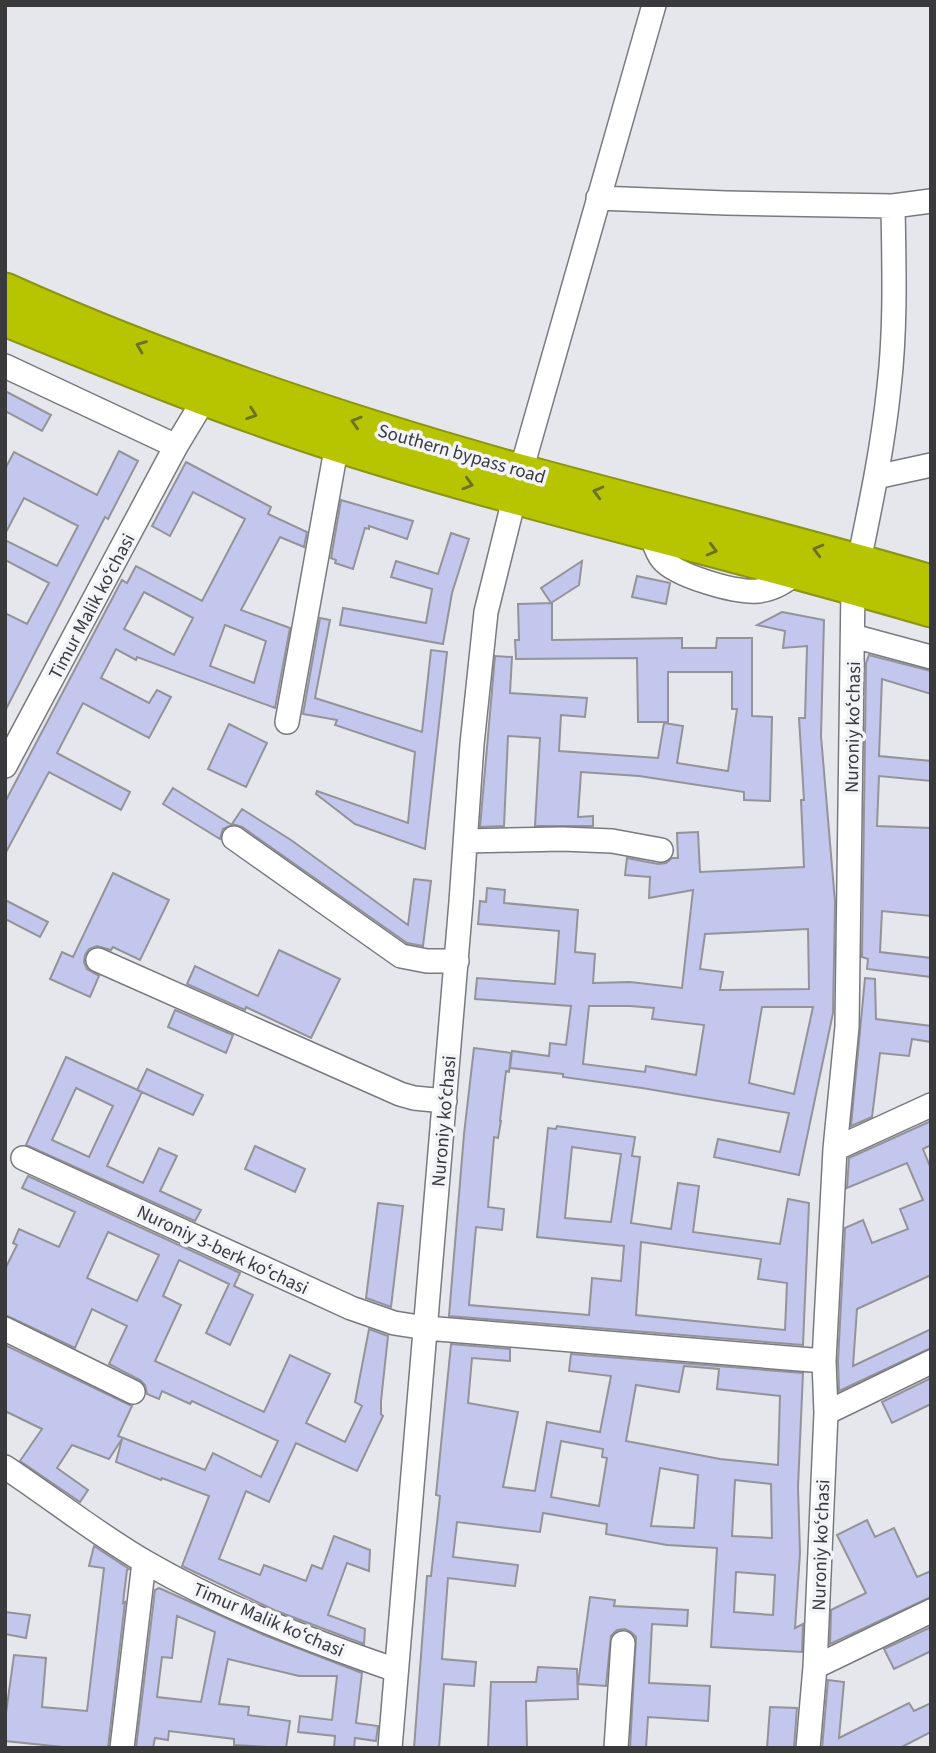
<svg xmlns="http://www.w3.org/2000/svg" width="936" height="1753" font-family="'Source Sans 3',sans-serif">
  <rect width="100%" height="100%" fill="#e6e7ed"/>
  <path fill="#c3c6ed" stroke="#939399" stroke-width="2" fill-rule="evenodd" d="M5,391L51,415L42,431L5,411Z
    M119,451L138,461L108,519L105,517L5,711V613L27,624L49,583L5,560V540L57,566L78,526L24,498L5,534V469L14,452L97,495Z
    M186,462L271,507L268,514L307,532L304,547L280,537L241,610L290,628L275,708L137,657L136,660L116,649L101,678L149,703L157,690L171,697L149,738L83,703L57,753L130,792L121,810L49,772L5,854V802L122,580L127,583L136,566L202,601L245,519L193,492L170,536L152,526ZM144,592L193,618L174,655L124,629ZM225,625L266,641L254,683L210,666Z
    M341,500L413,521L407,539L369,526V529L365,528L353,569L335,563L336,560L331,558Z
    M451,533L469,539L452,593L443,644L340,625L343,608L426,623L432,589L391,577L396,561L438,574Z
    M582,561L579,585L551,603L541,588Z
    M637,576L670,583L666,604L632,597Z
    M552,603V640L682,638V648H716L717,638H752V716L772,717L770,801L744,800V792L639,776L581,772L578,817L593,816V826H535L540,738L508,736L504,826L480,827L495,656L512,657L510,693L587,698L585,717L561,715L559,751L658,758L664,723L683,726L677,763L728,771L737,709H732V672H668V722H638L637,658L516,659L515,640H519L518,604Z
    M782,612L824,620L821,736L835,902L833,1013L799,1175L714,1157L718,1139L780,1152L789,1113L642,1088L563,1077V1074L510,1068L512,1051L549,1056L550,1043L566,1045L571,1006L475,999L477,978L555,984L559,931L478,924L480,901L486,902L487,888L505,890L504,903L578,910L575,952L595,954L593,983L630,982L682,988L693,890L649,898L650,877L625,875L627,858L658,864L666,863L672,858H678L677,833L698,832L700,872L804,867L801,800H804L799,718H805L807,646L783,648L785,631L757,625ZM808,929L809,989L720,990L723,972L700,969L705,934ZM589,1006H630L654,1008L652,1019L704,1025L696,1075L646,1066L645,1072L583,1064ZM762,1007H813L794,1094L749,1083Z
    M320,618L330,620L315,698L422,732L431,650L447,652L425,849L355,824L316,794L317,791L408,823L415,752L335,725L337,720L303,714Z
    M869,655L931,671V694L882,679L879,756L931,761V781L879,776L877,826L931,828V916L882,911L880,952L931,958V977L867,969L868,959L862,957L866,663Z
    M229,724L267,743L246,787L208,769Z
    M173,788L232,825L223,829L220,839L163,804Z
    M242,809L291,840L408,925L414,879L431,881L423,946L407,943L242,827L232,824Z
    M113,873L169,900L140,960L113,947L111,950L97,946L89,949L85,955L84,962L87,969L99,976L90,997L50,979L62,952L73,957Z
    M5,900L48,922L40,937L5,919Z
    M279,950L340,979L311,1038L246,1007L245,1010L187,984L195,966L258,996Z
    M865,978L875,979L876,1019L931,1026V1042L912,1039L909,1056L880,1053L872,1117L851,1126Z
    M175,1010L233,1035L226,1053L168,1027Z
    M474,1048L511,1053L509,1072L506,1071L500,1121H501L498,1138L494,1137L488,1207L504,1209L502,1230L476,1227L469,1305L589,1315L592,1278L621,1281L624,1246L537,1237L548,1128L556,1129L557,1126L635,1137L632,1156L640,1157L631,1223L671,1229L678,1183L699,1186L693,1232L780,1244L788,1199L809,1203L803,1345L449,1316L464,1134ZM572,1147L621,1154L611,1222L565,1218ZM641,1242L761,1259L758,1279L787,1283L785,1330L636,1315Z
    M66,1057L142,1092L107,1166L143,1183L159,1148L177,1156L160,1191L201,1210L195,1221L26,1145ZM76,1088L113,1106L89,1157L52,1140Z
    M147,1069L203,1095L193,1115L137,1090Z
    M931,1121V1145L923,1149L931,1169V1275L857,1309L853,1366L931,1329V1348L839,1391L838,1361L845,1228L863,1220L872,1243L908,1229L900,1209L923,1200L907,1163L847,1188L849,1158Z
    M255,1146L305,1169L295,1192L245,1169Z
    M28,1176L240,1273L234,1286L253,1295L230,1345L206,1333L229,1284L179,1260L163,1296L181,1305L155,1361L264,1412L290,1355L330,1374L306,1423L345,1442L362,1406L355,1402L369,1329L388,1336L381,1401V1414L383,1416L357,1471L296,1443L269,1502L246,1491L219,1559L260,1575L264,1565L306,1581L312,1565L322,1569L334,1536L370,1550L369,1571L347,1563L328,1615L365,1629L364,1644L274,1610L182,1566L209,1496L162,1478L161,1480L116,1462L122,1439L109,1459L72,1445L57,1468L88,1490L80,1502L20,1461L42,1429L5,1411V1345L132,1406L118,1436L205,1470L213,1453L261,1477L278,1441L192,1401L190,1404L162,1391L159,1399L147,1394L145,1385L140,1380L109,1364L127,1326L92,1309L75,1348L5,1315V1269L17,1245L13,1243L19,1229L59,1247L75,1212L22,1188ZM108,1232L159,1255L137,1301L87,1278Z
    M378,1203L403,1206L391,1307L366,1298Z
    M451,1344L510,1349V1361L472,1358L468,1403L518,1412L503,1487L535,1491L547,1422L600,1432L611,1376L569,1371L571,1354L803,1373L798,1487L800,1553L795,1628L803,1624L802,1652L711,1647L717,1548L667,1545L606,1534L607,1524L543,1513L540,1532L457,1522L453,1557L518,1565L515,1586L448,1578L442,1659L476,1662L474,1686L444,1684L439,1748H414L427,1576H431L440,1496L436,1495ZM684,1366L719,1369L717,1389L780,1396L778,1465L720,1459L626,1441L636,1385L679,1392ZM561,1441L603,1449L602,1457L607,1458L599,1506L551,1497ZM660,1468L698,1475L694,1528L651,1526ZM735,1480L771,1484L772,1538L732,1536ZM736,1572L775,1575L773,1615L734,1612Z
    M931,1378V1404L892,1423L882,1402Z
    M867,1520L875,1537L894,1528L917,1577L931,1571V1597L830,1644L831,1610L866,1593L837,1535Z
    M94,1546L129,1569L127,1570L123,1603L125,1602L108,1748H73L5,1741V1720L14,1655L46,1658L42,1707L87,1711L104,1568L89,1566Z
    M159,1588L264,1635L362,1673L356,1723L378,1726L376,1741L355,1738L354,1748H334L335,1736L298,1732L300,1716L332,1720L337,1676H299L228,1659L219,1704L249,1707L248,1715L290,1721L286,1748L234,1745V1739L169,1731L168,1740L155,1738L153,1748H136L155,1590ZM177,1616L215,1632L201,1702L157,1697L162,1657L172,1658Z
    M590,1597L615,1600L614,1606L688,1610L687,1626L652,1624L649,1683L710,1686L708,1721L648,1717L646,1748H630L636,1637L631,1632L625,1629L617,1630L611,1636L606,1686L578,1684Z
    M5,1612L30,1615L26,1638L5,1634Z
    M931,1627V1651L894,1669L884,1649Z
    M538,1667L577,1669L578,1699L526,1701L527,1748H488L491,1682H536Z
    M828,1680L844,1682L839,1738L909,1703L914,1711L931,1703V1732L900,1748H822Z
    M770,1707L797,1708L794,1748H767Z"/>
  <g fill="none" stroke-linecap="round" stroke-linejoin="round">
    <g stroke="#797a7f" stroke-width="26">
      <path id="minor" d="M598,198L726,203L893,206L931,201
        M5,366L176,446
        M876,477L931,465
        M651,534C654,542 656,552 662,559C676,576 736,593 758,591C774,589 785,582 797,572
        M859,561C871,503 883,446 889,387C896,327 894,266 893,206
        M853,636L931,657
        M287,722L337,444
        M5,766L176,446L205,398
        M234,838L401,956L427,961H457
        M466,841L562,839L612,841L661,850
        M98,960L400,1094L414,1098L445,1101
        M835,1149L931,1105
        M23,1158L351,1308L394,1323L426,1328L824,1361
        M5,1329L133,1392
        M826,1413L931,1362
        M5,1467C52,1498 98,1535 147,1563C225,1608 311,1641 396,1670
        M815,1667L931,1611
        M122,1748L144,1562
        M390,1748L461,902L472,744L486,612L521,471L654,5
        M616,1748L623,1643
        M808,1748L815,1667L826,1413L824,1361L835,1149L847,1027L853,587"/>
    </g>
    <g stroke="#8b9415" stroke-width="37">
      <path id="highway" d="M5,290C172,365 347,423 523,472C659,509 795,542 931,582
        M5,319C115,364 225,409 338,445C533,507 734,552 931,610"/>
    </g>
    <use href="#minor" stroke="#fff" stroke-width="23"/>
    <use href="#highway" stroke="#b7c400" stroke-width="33"/>
  </g>
  <defs><path id="oneway-chevron" d="M-2-3.5L2.5 0L-2 3.5" fill="none" stroke-width="1.6" stroke-linecap="round" stroke-linejoin="round" transform="scale(1.75)"/></defs>
  <g stroke="#6c7124">
    <use href="#oneway-chevron" transform="translate(141 346) rotate(-158)"/>
    <use href="#oneway-chevron" transform="translate(252 414) rotate(19)"/>
    <use href="#oneway-chevron" transform="translate(356 422) rotate(-163)"/>
    <use href="#oneway-chevron" transform="translate(468 484) rotate(17)"/>
    <use href="#oneway-chevron" transform="translate(598 492) rotate(-165)"/>
    <use href="#oneway-chevron" transform="translate(712 550) rotate(15)"/>
    <use href="#oneway-chevron" transform="translate(818 550) rotate(-165)"/>
  </g>
  <g text-anchor="middle" stroke-width="7" stroke-linejoin="round" paint-order="stroke">
    <g font-size="19" fill="#3a3a3c" stroke="#f3f4fa">
      <text transform="translate(462 453) rotate(16)" y="7">Southern bypass road</text>
      <text transform="translate(91 606) rotate(-62)" y="7">Timur Malik koʻchasi</text>
      <text transform="translate(852 727) rotate(-89)" y="7">Nuroniy koʻchasi</text>
      <text transform="translate(443 1121) rotate(-85)" y="7">Nuroniy koʻchasi</text>
      <text transform="translate(223 1249) rotate(25)" y="7">Nuroniy 3-berk koʻchasi</text>
      <text transform="translate(820 1545) rotate(-88)" y="7">Nuroniy koʻchasi</text>
      <text transform="translate(269 1619) rotate(23)" y="7">Timur Malik koʻchasi</text>
    </g>
  </g>
  <rect width="936" height="1753" fill="none" stroke="#3a3a3c" stroke-width="14"/>
</svg>
